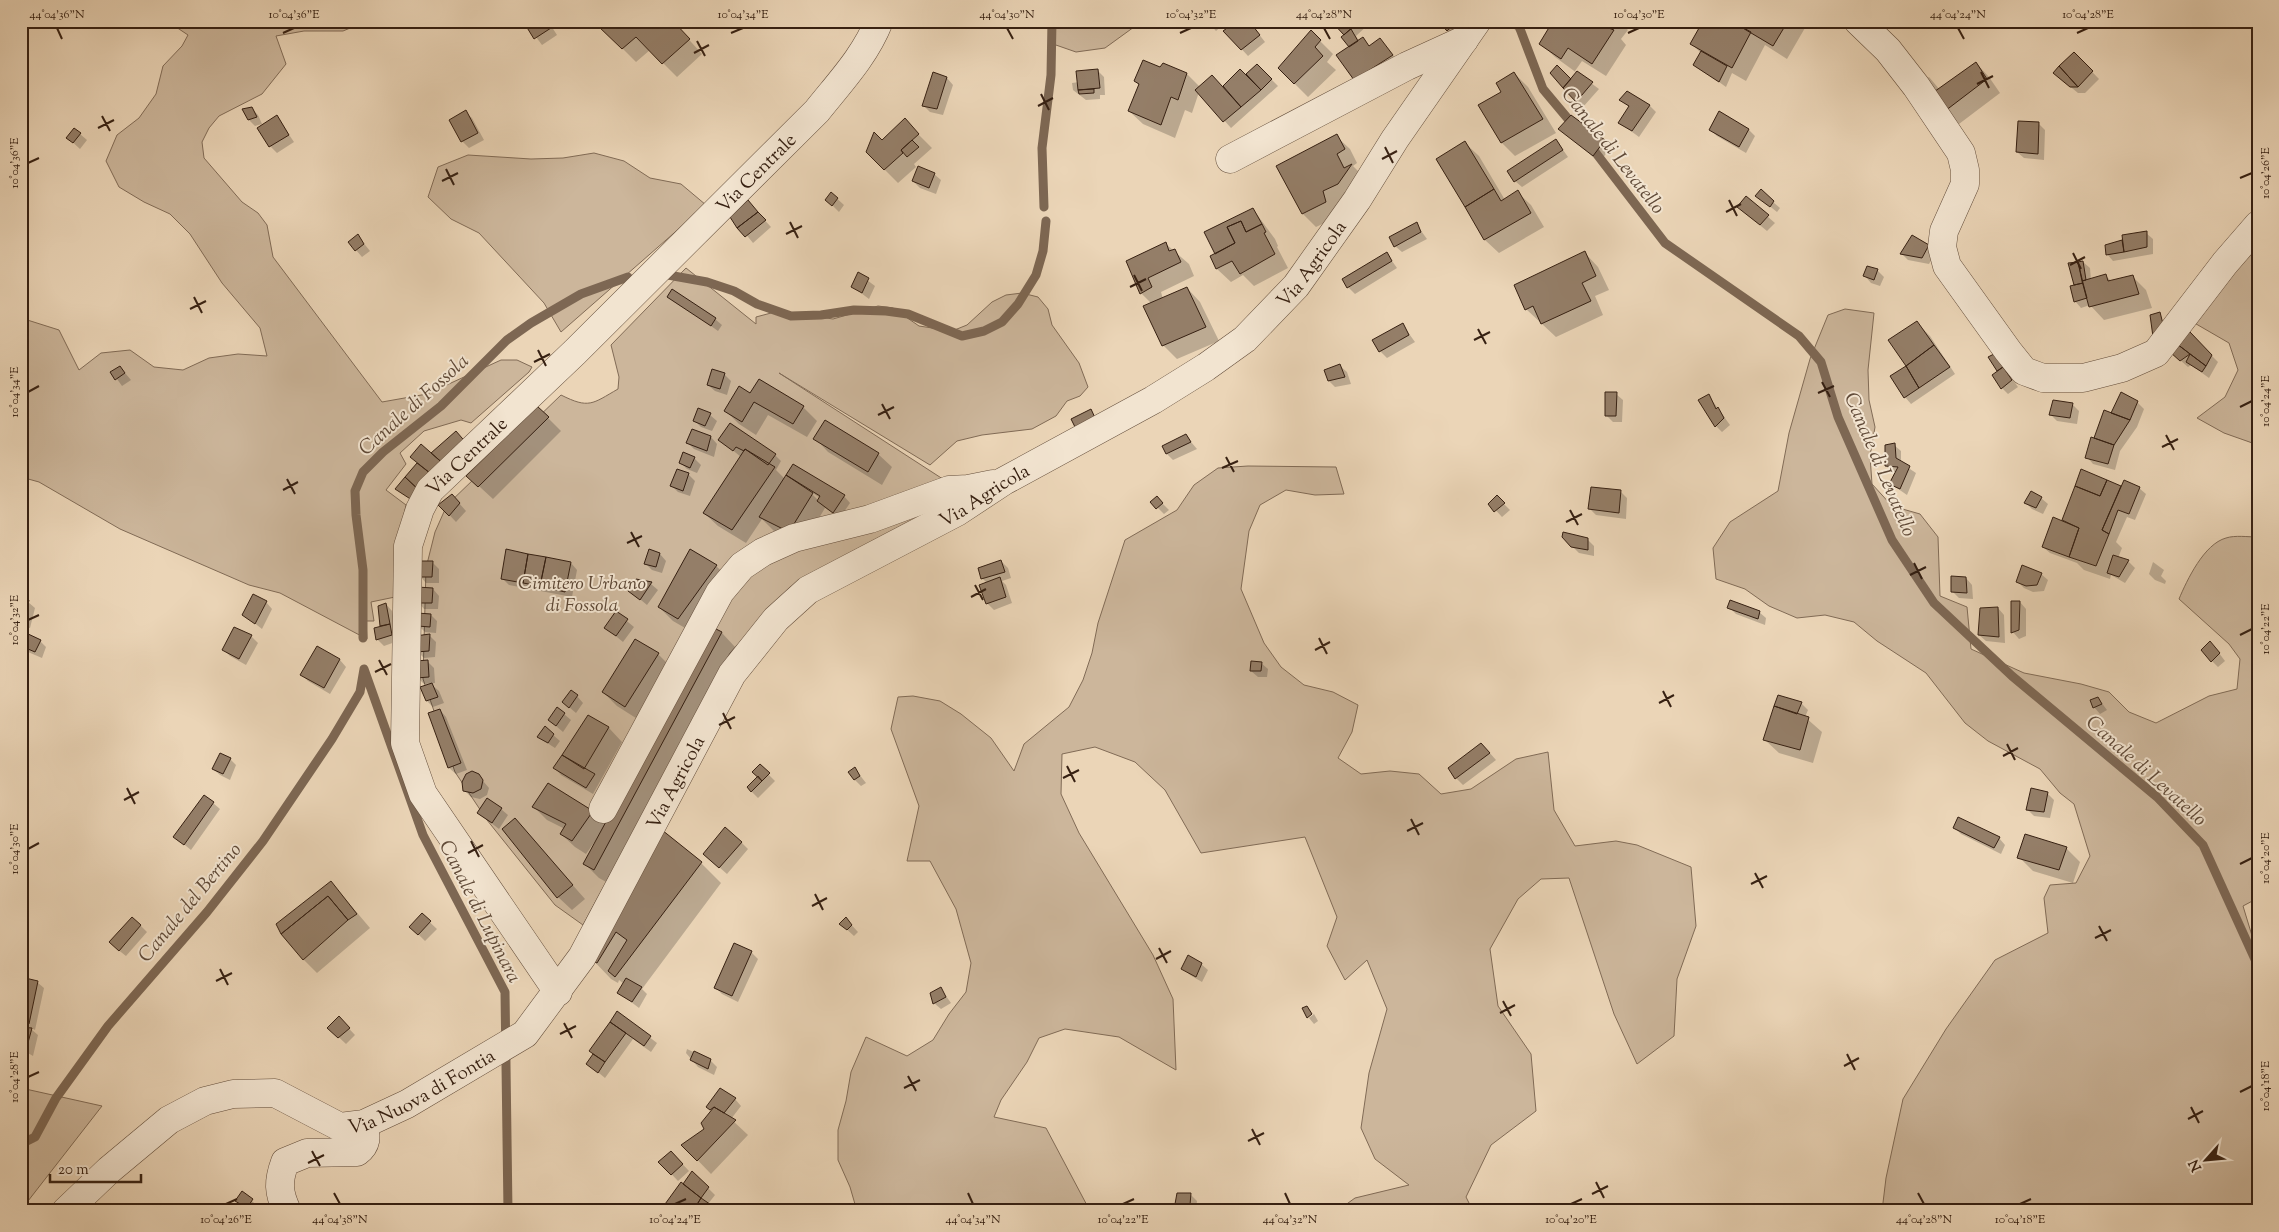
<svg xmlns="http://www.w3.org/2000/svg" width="2279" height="1232" font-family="'Sorts Mill Goudy',serif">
  <rect width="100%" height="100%" fill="#ebd5b7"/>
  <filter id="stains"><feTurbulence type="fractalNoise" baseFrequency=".004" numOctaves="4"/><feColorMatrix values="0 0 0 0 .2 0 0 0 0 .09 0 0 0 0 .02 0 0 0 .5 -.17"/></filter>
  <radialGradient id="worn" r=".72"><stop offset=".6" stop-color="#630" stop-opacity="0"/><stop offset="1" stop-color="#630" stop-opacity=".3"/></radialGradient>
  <path fill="#ccb69b" stroke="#816b56" d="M167,21H367L343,31H304L276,36L286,64L262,94L219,116L209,128L202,142L204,158L242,202L258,213L267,225L273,257L382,402L427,394L501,360H517L532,367L529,372L471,423L461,420L424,431L400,453L406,464L386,490L406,505L397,548L395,597L371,602L374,621H366L367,639L280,593L249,585L120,529L39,482L21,477V318L59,330L79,370L101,353L130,350L154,367L183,370L209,358L238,354L267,356L260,328L222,283L190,234L170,214L144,202L119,187L106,161L117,135L139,118L156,94L163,66L182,46L188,35Z
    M1046,21H1129L1134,27L1105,48L1076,52L1053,44Z
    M594,153L624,161L650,178L681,184L706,205L561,332L544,303L479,233L451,219L428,197L438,167L468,155L531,159L563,158Z
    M2258,241V445L2224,433L2197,418L2225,397L2238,370L2229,343L2191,321Z
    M686,268L756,324V317L771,313L786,312L833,319L878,306L893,308L919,326L952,331L967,325L992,302L1006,295L1022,293L1038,297L1048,309L1052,325L1079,363L1088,387L1080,396L1067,401L1056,416L1032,429L982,435L957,441L930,465L779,373L949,483L951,503L839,559L789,588L730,653L583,925L555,905L487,820L455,772L423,679L426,568L435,532L447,505L561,395C589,409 592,404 618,389L619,377L611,345Z
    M1845,309L1874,313L1868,370L1869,400L1875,427L1870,456L1872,484L1892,506L1920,514L1938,537L1940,596L1967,607L1971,649L2024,673L2081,684L2109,692L2129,712L2156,723L2209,696L2237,689L2240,659L2229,644L2179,599C2187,580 2204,544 2226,538C2235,535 2248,537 2258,537V898L2243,906L2253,939L2258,938V1211H1882L1886,1178L1903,1099L1946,1029L1995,960L2048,933L2044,898L2050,885L2076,883L2090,856L2074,804L2060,793L2040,769L1988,741L1965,723L1926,673L1877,641L1854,622L1825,615L1797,618L1769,606L1745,589L1716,579L1713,548L1730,522L1778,491L1789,433L1810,359L1828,315Z
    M1248,466L1336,467L1344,494L1315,495L1286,490L1260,505L1249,531L1241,589L1264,643L1281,667L1304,685L1333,692L1358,705L1352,732L1338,758L1361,774L1390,771L1419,774L1441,794L1471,789L1516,759L1548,752L1554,810L1575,846L1616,841L1637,845L1691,867L1696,926L1677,979L1674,1036L1637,1064L1614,1014L1569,878L1541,879L1518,899L1490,949L1498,1006L1531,1054L1536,1111L1491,1145L1466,1197L1473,1211H1337L1355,1198L1409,1185L1375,1159L1361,1128L1369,1073L1387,1009L1367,960L1345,980L1327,946L1337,917L1305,837L1201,853L1165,790L1135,762L1095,747L1062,754L1061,794L1079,833L1153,955L1173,999L1176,1070L1119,1037L1065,1029L1039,1038L1027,1062L1001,1100L994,1117L1046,1128L1090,1211H857L850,1187L838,1160V1130L846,1101L851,1072L866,1037L907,1056L933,1040L949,1014L966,992L971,963L956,909L930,861H907L919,806L891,729L898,697L913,696L940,701L961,714L991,738L1014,771L1024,744L1069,707L1083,680L1092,653L1098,623L1125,540L1177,510L1194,485L1218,468Z
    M21,1088L102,1106L21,1210Z"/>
  <path fill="#0003" fill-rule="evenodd" d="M524,21H548L557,35L542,45Z
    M672,21L702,54L677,77L650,50L636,62L600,26Z
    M1207,21H1227L1216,31Z
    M1318,21H1325L1322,25Z
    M1333,21H1368L1370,23L1356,36L1359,41L1363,39L1370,47L1380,40L1405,69L1368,93L1346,35Z
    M1440,21H1471L1454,37Z
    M1507,21H1518L1524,27L1517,32Z
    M1555,21H1619L1628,30L1621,39L1626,45L1606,76L1582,61L1575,71L1599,89L1583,107L1577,101L1571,81L1577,73L1555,57L1541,44Z
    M1734,21H1809L1787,59L1765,45L1746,81L1732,73L1726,87L1694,64L1701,53L1692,44L1730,22L1747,29Z
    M1251,24L1265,42L1248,56L1225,31Z
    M1311,32L1333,54L1327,62L1336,70L1308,97L1294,83Z
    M2074,53L2099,79L2085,93H2078L2061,79Z
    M1976,63L1989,77L2000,93L1959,124L1946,110L1923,81L1929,77L1940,90Z
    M1257,65L1278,86L1231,128L1199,92L1192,113L1185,110L1175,138L1143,124L1129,111L1139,85L1135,81L1160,69L1187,74L1200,87L1223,88L1240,70L1246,76Z
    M1097,70L1104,77L1105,95H1100V99L1086,100L1073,90L1072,83L1079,82Z
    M1514,73L1528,87L1556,133L1515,156L1502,143L1479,105L1502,92Z
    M947,78L953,85L943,115L930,112L923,105Z
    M1621,100L1650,106L1656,112L1639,137L1620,123L1630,108Z
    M251,108L258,115L262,124L255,126L249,120Z
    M465,112L472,118L484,140L469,148L462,141L451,120Z
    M1720,113L1749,130L1755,136L1746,153L1717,136L1710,129Z
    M277,117L294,142L277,153L270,146Z
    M2039,124L2045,130L2044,160L2024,158L2017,152Z
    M1560,129L1604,141L1610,148L1600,162Z
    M80,134L87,140L80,149L68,138Z
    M918,134L932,148L914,164L916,167L898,183L867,152L882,142Z
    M1336,136L1350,149L1357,163L1353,166L1365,178L1352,197L1336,205L1339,216L1316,227L1303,214Z
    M1556,140L1568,157L1522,187L1515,181Z
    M1465,143L1479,156L1505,200L1517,192L1531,205L1544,227L1499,253L1485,240L1437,160Z
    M934,174L941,180L936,194L920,188L913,181Z
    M832,194L844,205L839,212L827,200Z
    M1757,196L1773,202L1780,208L1777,212Z
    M1746,198L1775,223L1767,231L1745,213Z
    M748,202L771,227L753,243L732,217Z
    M1253,209L1275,239L1278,246L1277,247L1288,268L1254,286L1243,275L1231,282L1217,269L1211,257L1216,254Z
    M1416,224L1427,239L1402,252L1395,246Z
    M2146,233L2153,239V254L2113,261L2107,254V246Z
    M358,236L370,251L362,257L356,250Z
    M1912,237L1935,253L1929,264L1908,260L1902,254Z
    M1166,244L1189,264L1194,276L1161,292L1163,299L1187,288L1200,302L1219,341L1177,359L1163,345L1145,307L1152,304L1141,293L1128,262Z
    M1585,253L1598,267L1609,290L1595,296L1603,315L1556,337L1526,309Z
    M1387,254L1397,268L1355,294L1348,287Z
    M2083,262L2090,268L2091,280L2106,276L2111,281L2133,277L2146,290L2152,308L2104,320L2090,305L2081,308L2075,301V286L2069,264Z
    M1877,270L1884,277L1880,286L1871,283L1865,276Z
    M859,274L875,286L869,299L853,287Z
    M669,296L715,319L722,325L718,331Z
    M1916,322L1930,336L1955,374L1911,404L1905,397L1907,366Z
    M1402,324L1415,342L1387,358L1380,351Z
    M2190,334L2218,362L2209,378L2191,365L2188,367L2171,352Z
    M1990,358L2000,362L2018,387L2008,394L2002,388L1999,372Z
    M1340,366L1347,372L1351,384L1335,387L1329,381Z
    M120,367L131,380L122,386L112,372Z
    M724,374L731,381L727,395L715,391L708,385Z
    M760,381L803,407L817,421L807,437L768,415L756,435L739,424L725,410L751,394Z
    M1616,394L1623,400L1622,422H1613L1606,415Z
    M1709,396L1730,425L1722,432L1716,426Z
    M2137,402L2144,409L2137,427L2120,451L2115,470L2093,464L2087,457L2104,412L2112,414Z
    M2072,404L2079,411L2077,424L2057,421L2050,414Z
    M537,407L561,431L493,499L468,476Z
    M710,415L717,421L712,431L701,427L694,420Z
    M692,430L711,437L717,444L714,457L694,449L688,443Z
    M1186,436L1197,449L1173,460L1167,454Z
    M815,438L878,454L892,467L882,485L828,452Z
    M719,439L775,455L781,461L776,470L785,479L794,466L844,496L850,503L840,518L825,508L803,545L774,531L762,519L746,543L718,526L704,513L741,457ZM813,493L820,498L819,501L812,494Z
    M1894,445L1901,451V463L1916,473L1907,495L1891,484L1897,473L1893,472L1886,466Z
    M694,458L701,465L697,473L687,469L680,462Z
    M2082,471L2122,488H2139L2146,494L2135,520L2127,517L2116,542L2122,548L2118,558L2128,561L2135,568L2125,583L2111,575L2110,579L2084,570L2077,563L2050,553L2043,547L2068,525L2063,520Z
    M688,474L695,481L690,496L678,492L671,485Z
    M1620,491L1627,498L1626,519L1596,515L1590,509Z
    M1497,497L1510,510L1502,517L1490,504Z
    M1157,498L1169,510L1164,514L1152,502Z
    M2041,498L2048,504L2043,514L2032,509L2026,503Z
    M458,502L466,511L456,522L440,505Z
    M1587,539L1594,546V556L1579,553L1572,546Z
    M650,551L660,554L666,561L662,573L652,570L646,564Z
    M1001,561L1008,568L1011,578L1002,581L1006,585L1012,603L994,610L987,603V583L982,578Z
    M432,562L439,569V583H426L420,576Z
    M2153,562L2164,570L2161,576L2166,581L2165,584L2155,580L2149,574Z
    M571,563L577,570L572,597L509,585L502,578Z
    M716,566L730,579L692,632L673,621L659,607Z
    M2041,574L2048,580L2044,591L2033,592L2024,588L2017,581Z
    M1966,578L1972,585L1973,599L1959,598L1952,591Z
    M637,580L651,584L658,590L647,605L630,591Z
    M433,589L439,596L438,609H424L418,602Z
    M21,600L28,602L35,608L30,628L21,626Z
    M266,602L272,609L262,629L244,615Z
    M2020,602L2026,609V636L2019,639L2013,632Z
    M386,604L392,611L398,641L384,646L377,639L382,627L379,607Z
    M1729,607L1759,612L1766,618L1765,625L1736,614Z
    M1998,608L2004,615L2005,643L1986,641L1979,635Z
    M617,613L634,627L623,642L606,628Z
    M431,615L437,621L436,633L425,632L419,626Z
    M713,629L722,633L735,647L608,883L599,878L585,864L599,838L598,837L586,854L575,847L561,834L565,829L547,820L534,807L592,812L606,826Z
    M429,635L436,642L435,657L424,658L417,651Z
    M251,636L258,643L246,665L230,656L224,650Z
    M40,641L46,647L42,658L28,652L22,645Z
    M317,648L340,660L346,667L330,694L308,681L302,675Z
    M2216,649L2225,661L2218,667L2212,661Z
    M658,654L672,668L639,720L617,706L603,692Z
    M427,661L434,668L435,683L424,684L417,677Z
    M1261,663L1268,669L1267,677H1258L1251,671Z
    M432,685L439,691L444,703L433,707L427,701Z
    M577,696L583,703L576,713L563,702Z
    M2098,698L2107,710L2100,714L2094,707Z
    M1801,703L1808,710L1805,717L1822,732L1813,763L1779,753L1765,740Z
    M440,710L446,717L467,770L456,774L449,768L429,714Z
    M564,714L571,720L563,732L549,720Z
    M589,717L609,728L622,742L593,794L561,775L555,768Z
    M545,728L560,741L555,748L538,737Z
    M1488,751L1496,760L1463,785L1456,778Z
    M230,759L236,765L230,780L220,775L213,769Z
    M760,766L775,781L758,798L748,788L759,777Z
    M855,769L866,783L861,786L854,779Z
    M478,775L489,788L487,795L480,799L471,797L464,790Z
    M2047,793L2054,800L2050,818L2034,816L2027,809Z
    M213,803L220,809L191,850L175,837Z
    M501,809L508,815L499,829L478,813Z
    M515,820L585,899L572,910L558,897Z
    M1955,828L1999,838L2005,845L2001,854L1961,834Z
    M662,832L701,863L721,883L642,989L647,994L639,1008L618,992L624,984L619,980L618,983L611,979L591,958Z
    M741,842L748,849L727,874L711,860Z
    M2066,848L2080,862L2073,883L2033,871L2019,857Z
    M331,882L370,928L317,973L303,959Z
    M422,915L437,929L425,941L411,927Z
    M846,919L858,932L854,936L841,924Z
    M140,925L147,932L126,956L117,949Z
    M751,952L758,959L738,1002L722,994L716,988Z
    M1201,964L1208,970L1202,982L1190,975L1183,969Z
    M21,981L37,982L44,988L35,1030L21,1023Z
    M941,989L951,1003L941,1009L934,1003Z
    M618,1013L657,1043L651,1052L633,1039L605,1078L588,1064Z
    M1314,1014L1318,1021L1314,1024L1309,1018Z
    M339,1018L355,1035L346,1044L329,1028Z
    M31,1029L38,1035L33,1056L21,1049V1031Z
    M687,1049L710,1060L717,1067L714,1075L698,1067L686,1053Z
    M735,1099L741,1106L731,1119L748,1135L711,1174L683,1145L706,1129L712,1111L707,1107Z
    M671,1152L689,1171L678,1181L660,1162Z
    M708,1188L715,1195L708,1204L717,1211H661Z
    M242,1193L259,1207L256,1211H249L236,1201Z
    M1190,1194L1197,1201L1196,1211H1183L1177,1204Z"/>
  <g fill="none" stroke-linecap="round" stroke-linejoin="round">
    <path stroke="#7d6753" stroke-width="9" d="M1517,21L1543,89L1574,126
      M1589,144L1665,243L1799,336L1821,362L1838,417L1892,540L1934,603L2012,676L2157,797L2203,845L2258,966
      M1044,207L1042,148L1051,75L1052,21
      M668,275L707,282L734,291L757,304L791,316L821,315L854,310L886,311L908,314L962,336L984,331L1002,322L1018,304L1036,275L1043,251L1046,221
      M363,638V570L356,515L355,491L363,472L383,452L441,406L507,340L531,323L581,294L628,277
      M364,669L423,835L505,992L508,1211
      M21,1144L35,1137L56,1098L108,1026L207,912L263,841L332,739L360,692L364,669"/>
  </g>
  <path fill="#947e68" stroke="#362012" d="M523,21H546L551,28L534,39Z
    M603,21H673L690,39L662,64L636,37L622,49L598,26Z
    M1237,21H1249L1260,35L1241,50L1223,31Z
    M1331,21H1359L1344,35Z
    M1438,21H1458L1447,31Z
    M1553,21H1611L1606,27L1614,30L1592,64L1568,48L1561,59L1539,44Z
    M1703,21H1731L1751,32L1732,68L1690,44Z
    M1743,21H1788L1773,46L1741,27Z
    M1351,29L1358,41L1349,47L1341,37Z
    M1311,30L1321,40L1315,47L1323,56L1294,84L1278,68Z
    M1363,37L1369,46L1380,38L1393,55L1354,80L1336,55Z
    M1701,51L1727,66L1719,82L1693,65Z
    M2074,52L2093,71L2078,87L2059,66Z
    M1143,60L1160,67L1163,63L1187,73L1178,100L1171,97L1161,125L1128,111L1139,84L1134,81Z
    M1976,62L1987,79L1945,111L1931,94Z
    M1257,64L1272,79L1261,90L1246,74Z
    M1557,65L1571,79L1563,88L1550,73Z
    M2059,66L2078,87H2070L2053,73Z
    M1098,69L1100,88L1078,90L1076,71Z
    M1240,69L1261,90L1241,107L1223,86Z
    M1577,71L1593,82L1576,102L1563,88Z
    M933,72L947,77L937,109L922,106Z
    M1514,72L1543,119L1501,143L1478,105L1501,92L1496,83Z
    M1212,75L1241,107L1223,122L1195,90Z
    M1094,89V93L1079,94L1078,90Z
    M1627,91L1650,105L1632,131L1618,123L1629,106L1619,100Z
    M252,107L257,117L248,120L242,109Z
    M466,110L478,133L461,142L449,120Z
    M1719,111L1749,129L1739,147L1709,130Z
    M277,115L289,135L269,147L257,128Z
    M1571,115L1605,140L1593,156L1558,129Z
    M905,118L919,134L901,150L903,153L884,170L866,152L874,132L882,140Z
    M2018,121L2039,122L2038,154L2016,152Z
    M74,128L81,133L73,143L66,138Z
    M1337,134L1345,149L1337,154L1344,168L1352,164L1338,184L1323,191L1326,202L1302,214L1276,166Z
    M1556,139L1563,150L1514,182L1507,171Z
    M912,140L919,147L907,157L901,150Z
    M1465,141L1494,189L1465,207L1436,159Z
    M918,166L935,173L929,188L912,181Z
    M1494,189L1501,201L1518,190L1531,213L1484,240L1465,207Z
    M1761,189L1774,201L1770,207L1755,196Z
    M831,192L838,198L832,206L825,200Z
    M1746,196L1769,215L1760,225L1737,207Z
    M748,200L758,212L737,228L730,217Z
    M1253,208L1262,224L1246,232L1241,221L1227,227L1235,243L1215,254L1204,232Z
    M758,212L766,220L745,237L737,228Z
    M1241,221L1246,232L1262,224L1266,232L1264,233L1275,254L1240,274L1232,261L1216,269L1210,256L1235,243L1227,227Z
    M1417,222L1421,232L1394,247L1389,237Z
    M2147,231V247L2124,252L2122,235Z
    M358,234L364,244L355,251L348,242Z
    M1912,235L1929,245L1922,258L1900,254Z
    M2122,240L2124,252L2106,255L2105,245Z
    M1166,242L1169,251L1175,249L1181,262L1148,278L1152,287L1140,294L1126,261Z
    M1585,251L1596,276L1582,283L1591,301L1541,324L1533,306L1525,310L1514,285Z
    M1387,252L1392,261L1347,288L1342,279Z
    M2083,261L2086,280L2082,281L2078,262Z
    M2078,262L2083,283L2074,285L2068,263Z
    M1867,266L1878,269L1874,280L1863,276Z
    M858,272L869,278L862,293L851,287Z
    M2106,274L2108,281L2133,275L2139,294L2089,307L2082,281Z
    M2083,283L2087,298L2074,302L2070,286Z
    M1187,287L1206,327L1162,346L1143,306Z
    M672,289L716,318L711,326L667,297Z
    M2160,312L2164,328L2154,344L2150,315Z
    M1917,321L1934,345L1906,366L1888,340Z
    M1403,323L1409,335L1379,352L1372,340Z
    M2190,332L2212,355L2206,366L2177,344Z
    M2177,344L2190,354L2180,361L2170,352Z
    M1934,345L1950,367L1919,388L1906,366Z
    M1994,354L2003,367L1997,371L1988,357Z
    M2190,354L2206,366L2202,372L2186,362Z
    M1340,364L1345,377L1328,381L1324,370Z
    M120,366L125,373L115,380L110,372Z
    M1906,366L1919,388L1904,398L1890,376Z
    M2003,367L2012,380L2001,389L1992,375Z
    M712,369L725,373L720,389L707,385Z
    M759,379L804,406L793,424L754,402L742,422L724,411L739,386L750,393Z
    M1605,392H1617L1616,416H1605Z
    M2121,392L2138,401L2130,420L2111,413Z
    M1709,394L1716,409L1718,407L1724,418L1715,427L1698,400Z
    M2053,400L2073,403L2070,418L2049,415Z
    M537,406L549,417L478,487L466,476Z
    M698,408L711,413L705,426L693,421Z
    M1091,409L1096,420L1076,429L1071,419Z
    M2104,410L2130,420L2114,445L2094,438Z
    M825,420L879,453L868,472L813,439Z
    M730,423L776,454L768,465L745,449L744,451L736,447L733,451L718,440Z
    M692,429L711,436L707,451L686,443Z
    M456,431L468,445L446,466L431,453Z
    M1186,434L1191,442L1166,454L1162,446Z
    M2091,437L2114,445L2108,464L2085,458Z
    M1895,443L1896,458L1910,466L1900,489L1889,484L1898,467L1885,466V445Z
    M421,444L446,466L435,477L410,457Z
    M745,449L775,467L732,530L703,513Z
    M683,452L695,457L690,468L679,463Z
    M417,463L435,477L421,492L405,477Z
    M793,464L845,495L833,513L817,501L820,496L786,475Z
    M677,469L689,473L683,491L670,486Z
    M2081,469L2107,480L2100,496L2075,486Z
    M786,475L813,493L789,532L759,517Z
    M405,477L421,492L415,502L395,489Z
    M2107,480L2121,486L2102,530L2109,534L2096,566L2069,557L2079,528L2062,520L2075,486L2100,496Z
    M2124,480L2140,487L2129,514L2118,510L2109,534L2102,530Z
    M1591,487L1621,490L1619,513L1588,509Z
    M2031,491L2042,497L2036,508L2024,503Z
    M452,494L460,503L449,516L438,505Z
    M1497,495L1505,503L1494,512L1488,504Z
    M1157,496L1163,503L1156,509L1150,502Z
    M2053,517L2079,528L2069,557L2042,547Z
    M1563,532L1588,538V550L1571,547L1562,537Z
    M506,549L528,554L523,583L501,579Z
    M649,549L660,553L656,567L644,564Z
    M690,549L717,565L678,619L658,607Z
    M528,554L546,557L540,586L523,583Z
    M2113,555L2129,560L2119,577L2107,573Z
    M546,557L571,562L565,592L540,586Z
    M1001,560L1005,572L981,579L978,568Z
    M419,561H433L432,577H419Z
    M2022,565L2042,573L2037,585L2026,586L2016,582Z
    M1951,576L1966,577L1967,593L1951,592Z
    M1000,577L1006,597L986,604L979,585Z
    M636,579L652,582L640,600L628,591Z
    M417,587L433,588L432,603H416Z
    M253,594L267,601L255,624L242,615Z
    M21,599L29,600L24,622H21Z
    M1730,600L1760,611L1758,619L1727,608Z
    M2011,601H2020L2019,630L2011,633Z
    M386,603L390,624L380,626L378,606Z
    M1998,607L1999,637L1978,635L1980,608Z
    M616,611L628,619L616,636L604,628Z
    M417,613L431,614L430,627L418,626Z
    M390,624L392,635L376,640L374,628Z
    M234,627L252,635L239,659L222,650Z
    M712,627L722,632L594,870L583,864Z
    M26,633L41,640L35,652L21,646Z
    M430,634L429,651L416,652L415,636Z
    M635,639L659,653L625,707L602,692Z
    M2210,641L2220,653L2211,662L2201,650Z
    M317,646L340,659L324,688L300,675Z
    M428,660L429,677L416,678V661Z
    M1251,661L1262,662L1261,671H1250Z
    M432,683L438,697L426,701L420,687Z
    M571,690L578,695L569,708L562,702Z
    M1778,695L1802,702L1797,714L1774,706Z
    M2098,697L2102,704L2093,708L2090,700Z
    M1774,706L1809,717L1800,750L1763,740Z
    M557,707L565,713L556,726L548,720Z
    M440,709L461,763L448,768L428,713Z
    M588,715L609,727L584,769L562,755Z
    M545,726L554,734L548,743L537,737Z
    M1481,743L1490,753L1455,779L1448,768Z
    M220,753L231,758L223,774L212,769Z
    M562,755L595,774L586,788L553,768Z
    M760,764L770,773L762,781L752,772Z
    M855,767L860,776L854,780L848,772Z
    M472,771L479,774L483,780L481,789L473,793L463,791L462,782L466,774Z
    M758,776L762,781L751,792L747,787Z
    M548,783L593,811L572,841L560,834L566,824L532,807Z
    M2031,788L2048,792L2044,812L2026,810Z
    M204,795L214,802L184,845L173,837Z
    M487,798L502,808L492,823L477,813Z
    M1958,817L2000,837L1994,848L1953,828Z
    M515,818L573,885L557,898L502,829Z
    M725,827L742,842L719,868L703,854Z
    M662,830L702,862L615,977L608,971L627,940L616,932L597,963L589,959Z
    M2025,834L2067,847L2059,870L2017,858Z
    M331,881L357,914L348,920L328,896L281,934L276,924Z
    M328,896L348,920L303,960L281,934Z
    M422,913L431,921L418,935L409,927Z
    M132,917L141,925L119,951L109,942Z
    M846,917L852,925L847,930L839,924Z
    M734,943L752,951L732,996L714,988Z
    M1188,955L1202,963L1196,977L1181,969Z
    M21,977L38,981L29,1024L21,1021Z
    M626,978L642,987L632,1002L617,993Z
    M941,987L946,997L933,1004L930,993Z
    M1307,1006L1312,1014L1307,1018L1302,1008Z
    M617,1011L651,1036L644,1046L610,1022Z
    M339,1016L350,1028L338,1038L327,1028Z
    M610,1022L626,1033L605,1062L589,1051Z
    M21,1027L32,1028L26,1050L21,1048Z
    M694,1051L711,1059L708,1069L690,1060Z
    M593,1054L605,1062L598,1073L586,1064Z
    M720,1088L736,1098L724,1113L714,1107L710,1110L706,1107Z
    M714,1107L736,1120L697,1161L681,1145L704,1129L701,1123Z
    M671,1151L683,1164L671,1175L658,1162Z
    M692,1171L709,1187L701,1198L683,1184Z
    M681,1182L701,1198L693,1211H660Z
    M242,1191L253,1199L247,1208L235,1201Z
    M1177,1193H1191L1190,1205L1175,1204Z
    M701,1198L717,1209L715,1211H693Z"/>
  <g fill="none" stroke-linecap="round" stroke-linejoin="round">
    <g stroke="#634d3b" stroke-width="29">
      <g id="minor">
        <path d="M1858,21L1888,50L1916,86L1961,153L1965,170V184L1944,231L1942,247L1947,266L2008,351L2024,371L2043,378H2083L2122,368L2156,353L2225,263L2258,225"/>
        <path d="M1230,159L1407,66L1464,40"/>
        <path d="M603,809L720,592L742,566L763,552L794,538L870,519L949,490L968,489L993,484"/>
        <path id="s1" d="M558,992L423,794L405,743L408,546L420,509L430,490L575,352L817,111C840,82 865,56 879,21"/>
        <path id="s2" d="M66,1211L109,1170L169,1120L205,1101L233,1094L275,1093L340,1127L364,1124L407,1104L525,1034L582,957L732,674L776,619L808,590L957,512L1004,481L1153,400L1206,367L1245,339L1296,286L1357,200L1395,139L1477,21"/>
        <path d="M287,1211C278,1192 278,1181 285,1162L307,1153L357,1152C368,1144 366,1136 364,1124"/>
      </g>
    </g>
    <use href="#minor" stroke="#f2e4d0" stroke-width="28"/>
  </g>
  <path fill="none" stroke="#362012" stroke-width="2" d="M57,28L62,39M1007,28L1013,39M1324,28L1330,39M1958,28L1964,39M283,33L294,28M731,33L743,28M1180,33L1191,28M1628,33L1639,28M2077,33L2088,28M697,41L705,56M694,53L709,45M1981,72L1989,88M1977,84L1993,76M1041,94L1049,110M1038,106L1053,98M102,116L110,131M98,128L114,120M1385,147L1393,163M1382,159L1397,151M28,163L39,158M446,169L454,185M2240,178L2252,173M442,181L458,173M1729,200L1737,216M1726,212L1741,204M790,222L798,238M786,234L802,226M2073,253L2081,269M2070,265L2085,257M1134,275L1142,291M1130,287L1146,279M194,297L202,313M190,309L206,301M1478,329L1486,344M1474,340L1490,332M538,350L546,366M534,362L550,354M1822,382L1830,397M28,392L39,386M1818,393L1834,386M882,404L890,419M2240,407L2252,401M878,415L894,407M2166,435L2174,450M2162,447L2178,439M1226,457L1234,472M1222,468L1238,461M287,479L295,494M283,490L298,482M1570,510L1578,525M1566,522L1582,514M631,532L639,547M627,543L642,536M1914,563L1922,579M1910,575L1926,567M975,585L983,600M971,597L986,589M28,620L39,615M2240,635L2252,629M1319,638L1327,654M1315,650L1330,642M379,660L387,675M375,672L391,664M1663,691L1671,707M1659,703L1674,695M723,713L731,729M719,725L735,717M2007,744L2015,760M2003,756L2018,748M1067,766L1075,782M1063,778L1079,770M127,788L135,804M124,800L139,792M1411,819L1419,835M1407,831L1423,823M471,841L479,857M28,849L39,843M468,853L483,845M2240,864L2252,858M1755,873L1763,888M1751,884L1767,876M815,894L823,910M812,906L827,898M2099,926L2107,941M2095,938L2111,930M1159,948L1167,963M1156,959L1171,951M220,969L228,985M216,981L232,973M1503,1001L1511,1016M1500,1013L1515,1005M564,1023L572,1038M560,1034L576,1026M1847,1054L1855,1070M1844,1066L1859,1058M908,1076L916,1091M28,1077L39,1072M904,1088L920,1080M2240,1092L2252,1086M2191,1107L2199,1123M2188,1119L2203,1111M1252,1129L1260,1145M1248,1141L1264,1133M312,1151L320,1166M308,1163L324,1155M1596,1182L1604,1198M334,1193L340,1204M968,1193L973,1204M1285,1193L1290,1204M1918,1193L1924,1204M1592,1194L1608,1186M226,1204L237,1199M675,1204L686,1199M1123,1204L1134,1199M1571,1204L1582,1199M2020,1204L2031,1199"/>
  <g text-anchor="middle" stroke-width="4" stroke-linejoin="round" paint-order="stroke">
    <g font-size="19" fill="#362012" stroke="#f2e4d0">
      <text dy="7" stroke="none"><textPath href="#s1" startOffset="1006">Via Centrale</textPath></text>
      <text dy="7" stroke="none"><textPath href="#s2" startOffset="1666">Via Agricola</textPath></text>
      <text dy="7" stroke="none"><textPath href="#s1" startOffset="601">Via Centrale</textPath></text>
      <text dy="7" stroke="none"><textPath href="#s2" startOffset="1261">Via Agricola</textPath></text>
      <text dy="7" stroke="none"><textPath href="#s2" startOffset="825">Via Agricola</textPath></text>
      <text dy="7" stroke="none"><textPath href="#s2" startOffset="412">Via Nuova di Fontia</textPath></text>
    </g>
    <g font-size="19" font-style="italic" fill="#5c4634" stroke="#f2e4d0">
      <text x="582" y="589">Cimitero Urbano<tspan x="582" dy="22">di Fossola</tspan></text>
    </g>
    <g font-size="20" font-style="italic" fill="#604a38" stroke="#f2e4d0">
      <text transform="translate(1614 150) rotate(52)" y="7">Canale di Levatello</text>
      <text transform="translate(413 404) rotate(-42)" y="7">Canale di Fossola</text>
      <text transform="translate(1881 464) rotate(67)" y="7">Canale di Levatello</text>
      <text transform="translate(2147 770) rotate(42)" y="7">Canale di Levatello</text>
      <text transform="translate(189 902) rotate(-50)" y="7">Canale del Bertino</text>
      <text transform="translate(481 911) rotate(63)" y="7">Canale di Lupinara</text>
    </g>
  </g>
  <rect width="2279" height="1232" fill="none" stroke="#ebd5b7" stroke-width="55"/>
  <g transform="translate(2206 1160) rotate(243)" stroke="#f2e4d0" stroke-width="4" paint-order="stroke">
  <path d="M0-4L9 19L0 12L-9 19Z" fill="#362012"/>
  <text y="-8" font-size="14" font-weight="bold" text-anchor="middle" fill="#362012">N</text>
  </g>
  <path d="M50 1174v8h91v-8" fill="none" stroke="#362012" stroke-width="2.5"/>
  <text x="58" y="1174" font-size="15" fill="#362012" stroke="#f2e4d0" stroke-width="4" paint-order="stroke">20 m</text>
  <rect x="28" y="28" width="2224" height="1176" fill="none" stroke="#362012" stroke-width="2"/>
  <g font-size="12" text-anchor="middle" fill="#362012">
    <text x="57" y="18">44°04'36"N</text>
    <text x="294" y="18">10°04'36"E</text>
    <text x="743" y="18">10°04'34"E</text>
    <text x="1007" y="18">44°04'30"N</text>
    <text x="1191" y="18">10°04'32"E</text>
    <text x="1324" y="18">44°04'28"N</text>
    <text x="1639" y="18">10°04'30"E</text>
    <text x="1958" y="18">44°04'24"N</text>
    <text x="2088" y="18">10°04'28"E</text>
    <text transform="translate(14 163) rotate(-90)" y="4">10°04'36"E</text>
    <text transform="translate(2265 173) rotate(-90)" y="4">10°04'26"E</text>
    <text transform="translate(14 392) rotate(-90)" y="4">10°04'34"E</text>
    <text transform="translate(2265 401) rotate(-90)" y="4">10°04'24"E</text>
    <text transform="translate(14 620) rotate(-90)" y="4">10°04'32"E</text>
    <text transform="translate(2265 629) rotate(-90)" y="4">10°04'22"E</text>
    <text transform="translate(14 849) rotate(-90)" y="4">10°04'30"E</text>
    <text transform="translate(2265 858) rotate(-90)" y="4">10°04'20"E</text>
    <text transform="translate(14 1077) rotate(-90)" y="4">10°04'28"E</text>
    <text transform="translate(2265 1086) rotate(-90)" y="4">10°04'18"E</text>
    <text x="226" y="1223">10°04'26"E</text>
    <text x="340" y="1223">44°04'38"N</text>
    <text x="675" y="1223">10°04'24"E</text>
    <text x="973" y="1223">44°04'34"N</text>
    <text x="1123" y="1223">10°04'22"E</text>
    <text x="1290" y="1223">44°04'32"N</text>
    <text x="1571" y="1223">10°04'20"E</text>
    <text x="1924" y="1223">44°04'28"N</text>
    <text x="2020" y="1223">10°04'18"E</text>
  </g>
  <rect width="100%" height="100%" filter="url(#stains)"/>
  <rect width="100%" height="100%" fill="url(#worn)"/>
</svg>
